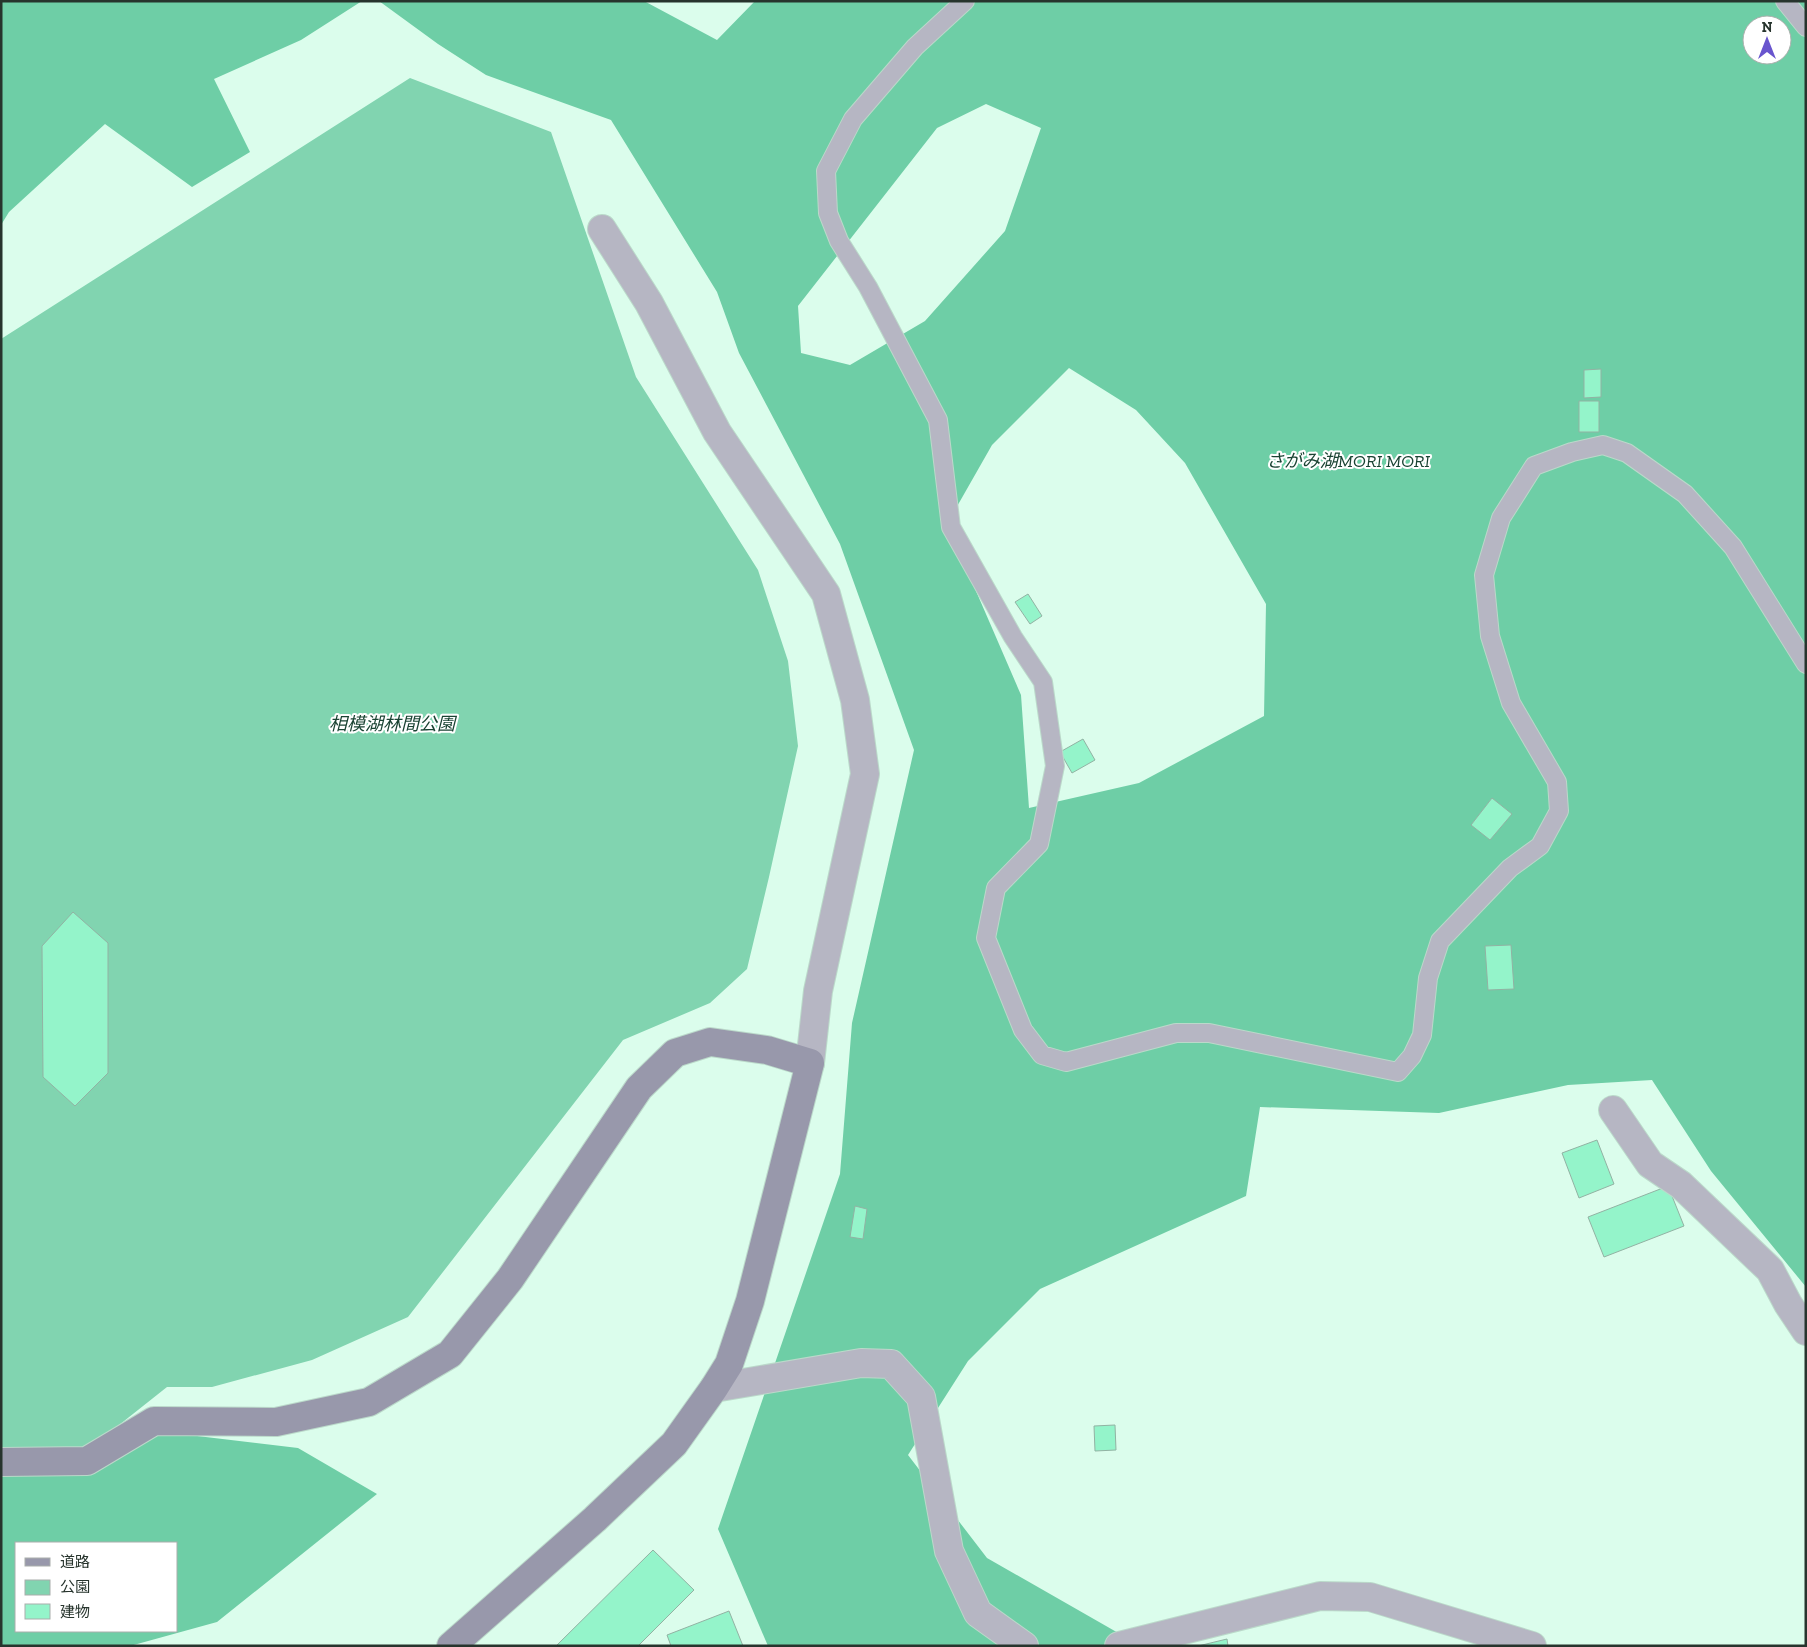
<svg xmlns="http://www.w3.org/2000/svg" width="1807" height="1647" font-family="'Zilla Slab','Noto Sans JP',serif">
  <rect width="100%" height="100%" fill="#dbfdec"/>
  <path fill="#81d4b0" d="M410,78L551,132L636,377L758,570L788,661L798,746L769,877L747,969L710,1003L623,1040L408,1317L312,1360L212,1387H167L85,1452L1,1453V339Z"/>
  <path fill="#6ecea6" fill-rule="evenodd" d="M1,1H362L301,40L214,79L250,152L192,187L105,124L9,212L1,225Z
    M379,1H644L717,40L755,1H1806V1287L1711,1171L1652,1080L1568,1085L1439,1113L1260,1107L1246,1196L1040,1289L968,1361L908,1455L987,1558L1141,1646H768L718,1529L840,1174L852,1023L914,750L840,544L739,353L717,292L611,120L486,75L438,44ZM1752,25H1782V55H1752ZM986,104L1041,128L1005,231L925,321L850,365L801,353L798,306L937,128ZM1069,368L1136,410L1185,463L1266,604L1264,716L1139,783L1029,808L1021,695L947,524L992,445Z
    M147,1430L298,1448L377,1494L217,1622L130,1646H1V1469L90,1465ZM16,1543H176V1631H16Z"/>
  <path fill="#94f4ca" stroke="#92b2a3" d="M1601,369V397L1584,398V370Z
    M1579,401H1599V432H1579Z
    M1028,594L1042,616L1030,624L1015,602Z
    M1083,739L1095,760L1072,773L1060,752Z
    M1492,798L1512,814L1490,840L1471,825Z
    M73,912L108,943V1073L75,1106L43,1077L42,946Z
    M1511,945L1514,989L1488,990L1485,946Z
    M1597,1140L1614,1184L1579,1198L1562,1153Z
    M1668,1186L1684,1226L1604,1257L1588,1217Z
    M855,1206L867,1209L863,1239L850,1237Z
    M1115,1425L1116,1450L1095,1451L1094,1426Z
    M653,1550L694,1590L638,1646H556Z
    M729,1611L743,1646H671L667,1635Z
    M1227,1639L1228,1646H1198Z"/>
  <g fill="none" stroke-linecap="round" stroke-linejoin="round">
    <g stroke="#bbd9ca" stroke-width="20">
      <path id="lane" d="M965,1L915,47L853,119L826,171L828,213L839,241L868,287L938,420L951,527L1013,637L1043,682L1055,766L1039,844L996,888L986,938L1023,1030L1042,1055L1066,1062L1176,1033H1209L1398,1072L1412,1056L1422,1035L1428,978L1440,941L1510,868L1540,846L1559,811L1557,782L1511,703L1490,636L1484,575L1501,518L1534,466L1572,452L1603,445L1627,453L1685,494L1733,547L1806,664
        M1785,1L1806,27"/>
    </g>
    <g stroke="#bbd9ca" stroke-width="30">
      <path id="street" d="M602,229L649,303L717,432L826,594L855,700L865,774L818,991L810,1063
        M1613,1110L1650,1164L1681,1185L1770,1270L1788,1304L1806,1331
        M714,1388L861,1363L891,1364L921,1397L949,1551L978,1613L1024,1646
        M1119,1646L1320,1596L1370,1597L1532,1646"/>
    </g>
    <g stroke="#bbd9ca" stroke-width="30">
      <path id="secondary" d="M1,1462L87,1461L154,1421L276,1422L369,1402L450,1354L510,1279L639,1088L675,1053L710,1042L767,1050L810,1063L750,1301L729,1364L714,1388L674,1444L595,1519L451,1646"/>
    </g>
    <use href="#lane" stroke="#b6b6c3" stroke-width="18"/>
    <use href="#street" stroke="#b6b6c3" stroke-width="28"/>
    <use href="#secondary" stroke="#9898ab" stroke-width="28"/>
  </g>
  <g text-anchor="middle" stroke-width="4" stroke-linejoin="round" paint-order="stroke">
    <g font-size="18" font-style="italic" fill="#1a4333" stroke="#fff">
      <text x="1348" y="467">さがみ湖MORI MORI</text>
      <text x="392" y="730">相模湖林間公園</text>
    </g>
  </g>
  <rect width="1807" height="1647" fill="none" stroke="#27342d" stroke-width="5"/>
  <rect x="15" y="1542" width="162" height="90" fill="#ffffff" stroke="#a9aeab"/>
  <rect x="25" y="1558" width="25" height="8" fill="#9898ab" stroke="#a9aeab"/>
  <text x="60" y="1567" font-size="15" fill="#27342d">道路</text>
  <rect x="25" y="1580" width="25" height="15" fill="#81d4b0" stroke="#a9aeab"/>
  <text x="60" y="1592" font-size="15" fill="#27342d">公園</text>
  <rect x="25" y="1604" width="25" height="15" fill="#94f4ca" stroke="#a9aeab"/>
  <text x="60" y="1617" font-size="15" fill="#27342d">建物</text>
  <g transform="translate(1767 40)"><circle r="24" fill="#ffffff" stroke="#a9aeab"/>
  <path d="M0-4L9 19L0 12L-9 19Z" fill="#6955ce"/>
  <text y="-8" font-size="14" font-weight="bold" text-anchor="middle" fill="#27342d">N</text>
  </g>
</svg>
